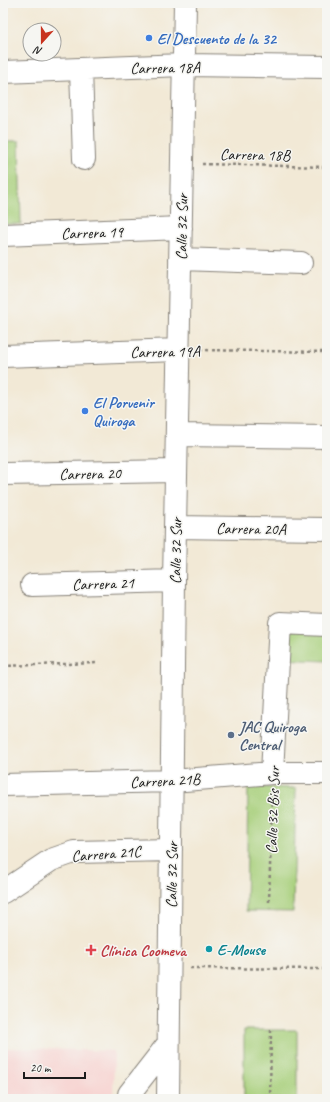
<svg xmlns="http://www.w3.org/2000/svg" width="330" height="1102" font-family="Caveat,sans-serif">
  <rect width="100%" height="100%" fill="#f6f6f2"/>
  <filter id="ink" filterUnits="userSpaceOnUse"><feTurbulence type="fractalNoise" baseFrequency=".025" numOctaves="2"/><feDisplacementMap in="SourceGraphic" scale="8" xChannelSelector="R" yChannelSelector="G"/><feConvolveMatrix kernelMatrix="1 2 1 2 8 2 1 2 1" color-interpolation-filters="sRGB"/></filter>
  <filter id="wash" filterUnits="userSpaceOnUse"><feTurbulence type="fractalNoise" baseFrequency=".012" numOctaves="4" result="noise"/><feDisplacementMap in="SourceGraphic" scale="16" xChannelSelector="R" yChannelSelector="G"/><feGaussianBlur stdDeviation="0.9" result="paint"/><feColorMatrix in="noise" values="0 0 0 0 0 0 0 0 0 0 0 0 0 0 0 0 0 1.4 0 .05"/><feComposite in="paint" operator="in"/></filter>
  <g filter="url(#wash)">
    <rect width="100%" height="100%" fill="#f2e9d6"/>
    <path fill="#f7d0ce" d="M3,1048L114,1051L113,1099H3Z"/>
    <path fill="#a7cf7a" stroke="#62764b" d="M3,141H19L21,224H3Z
      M280,623L327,625V661L278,659Z
      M248,787L296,788L293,912L246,911Z
      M244,1030H297V1099H244Z"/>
  </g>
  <g filter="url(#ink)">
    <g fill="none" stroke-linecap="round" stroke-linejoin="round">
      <g stroke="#878279" stroke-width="24">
        <path id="minor" d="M81,69L84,159
          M3,72L183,65L327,67
          M3,235L181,228
          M180,259L301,263
          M3,356L179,350
          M177,435L327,437
          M3,474L176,471
          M175,527L327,529
          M32,585L174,581
          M272,773L280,623L327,625
          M3,785L172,781L272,773H327
          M3,892L51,860L74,852L171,850
          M129,1099V1094L168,1044
          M168,1099L174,581L185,3"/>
      </g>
      <path stroke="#878279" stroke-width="2.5" stroke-dasharray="3 3" stroke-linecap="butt" d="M202,164L327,167
        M200,350L327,352
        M3,666L97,663
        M269,902L272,795
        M190,968L327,969
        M270,1099L271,1030"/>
      <use href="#minor" stroke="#fff" stroke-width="22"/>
    </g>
  </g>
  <g fill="#3f7fe0" stroke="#f6f6f2" stroke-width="1.5">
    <circle cx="149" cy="38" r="4"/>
    <circle cx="85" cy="411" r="4"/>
  </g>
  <circle fill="#5c6f8a" stroke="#f6f6f2" stroke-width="1.5" cx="231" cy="735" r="4"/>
  <circle fill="#0f9aa8" stroke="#f6f6f2" stroke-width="1.5" cx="209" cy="949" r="4"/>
  <path fill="#e0444e" stroke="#f6f6f2" stroke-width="1.5" d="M89 944h4v4h4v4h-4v4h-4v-4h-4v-4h4z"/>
  <g text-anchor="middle" stroke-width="3" stroke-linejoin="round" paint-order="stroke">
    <g font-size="16" font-weight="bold" fill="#366cbe" stroke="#f6f6f2" text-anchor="start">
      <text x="157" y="44">El Descuento de la 32</text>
      <text x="93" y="408">El Porvenir<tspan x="93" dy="18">Quiroga</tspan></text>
    </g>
    <g font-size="16" fill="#1c1c1c" stroke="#f6f6f2">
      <text transform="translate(165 67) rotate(-1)" y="6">Carrera 18A</text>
      <text transform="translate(255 154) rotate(1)" y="6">Carrera 18B</text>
      <text transform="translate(181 227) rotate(-89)" y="6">Calle 32 Sur</text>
      <text transform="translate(92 232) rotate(-2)" y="6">Carrera 19</text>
      <text transform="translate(165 351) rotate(-1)" y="6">Carrera 19A</text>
      <text transform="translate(90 473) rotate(-1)" y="6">Carrera 20</text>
      <text transform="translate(251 528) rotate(1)" y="6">Carrera 20A</text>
      <text transform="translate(175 551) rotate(-89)" y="6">Calle 32 Sur</text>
      <text transform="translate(103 583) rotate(-2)" y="6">Carrera 21</text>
      <text transform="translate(165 780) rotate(-3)" y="6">Carrera 21B</text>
      <text transform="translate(272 810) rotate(-88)" y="6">Calle 32 Bis Sur</text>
      <text transform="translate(106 853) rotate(-4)" y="6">Carrera 21C</text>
      <text transform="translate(171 875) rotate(-89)" y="6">Calle 32 Sur</text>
    </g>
    <g font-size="16" font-weight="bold" fill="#4e5e75" stroke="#f6f6f2" text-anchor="start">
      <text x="239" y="732">JAC Quiroga<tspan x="239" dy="18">Central</tspan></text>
    </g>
    <g font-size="16" font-weight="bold" fill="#0d838f" stroke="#f6f6f2" text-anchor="start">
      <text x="217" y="955">E-Mouse</text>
    </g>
    <g font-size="16" font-weight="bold" fill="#be3a42" stroke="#f6f6f2" text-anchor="start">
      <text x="100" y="956">Clínica Coomeva</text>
    </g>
  </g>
  <rect width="330" height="1102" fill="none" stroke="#f6f6f2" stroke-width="16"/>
  <g transform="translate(42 42) rotate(201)"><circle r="19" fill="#f6f6f2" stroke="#9f9f9c"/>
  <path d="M0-3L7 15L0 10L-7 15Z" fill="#c8321e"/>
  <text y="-6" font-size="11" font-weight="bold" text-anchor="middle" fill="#1c1c1c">N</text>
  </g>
  <path d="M24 1072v6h61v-6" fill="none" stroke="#1c1c1c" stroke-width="2"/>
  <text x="30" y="1072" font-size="12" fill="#1c1c1c" stroke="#f6f6f2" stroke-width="3" paint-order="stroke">20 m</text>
</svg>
